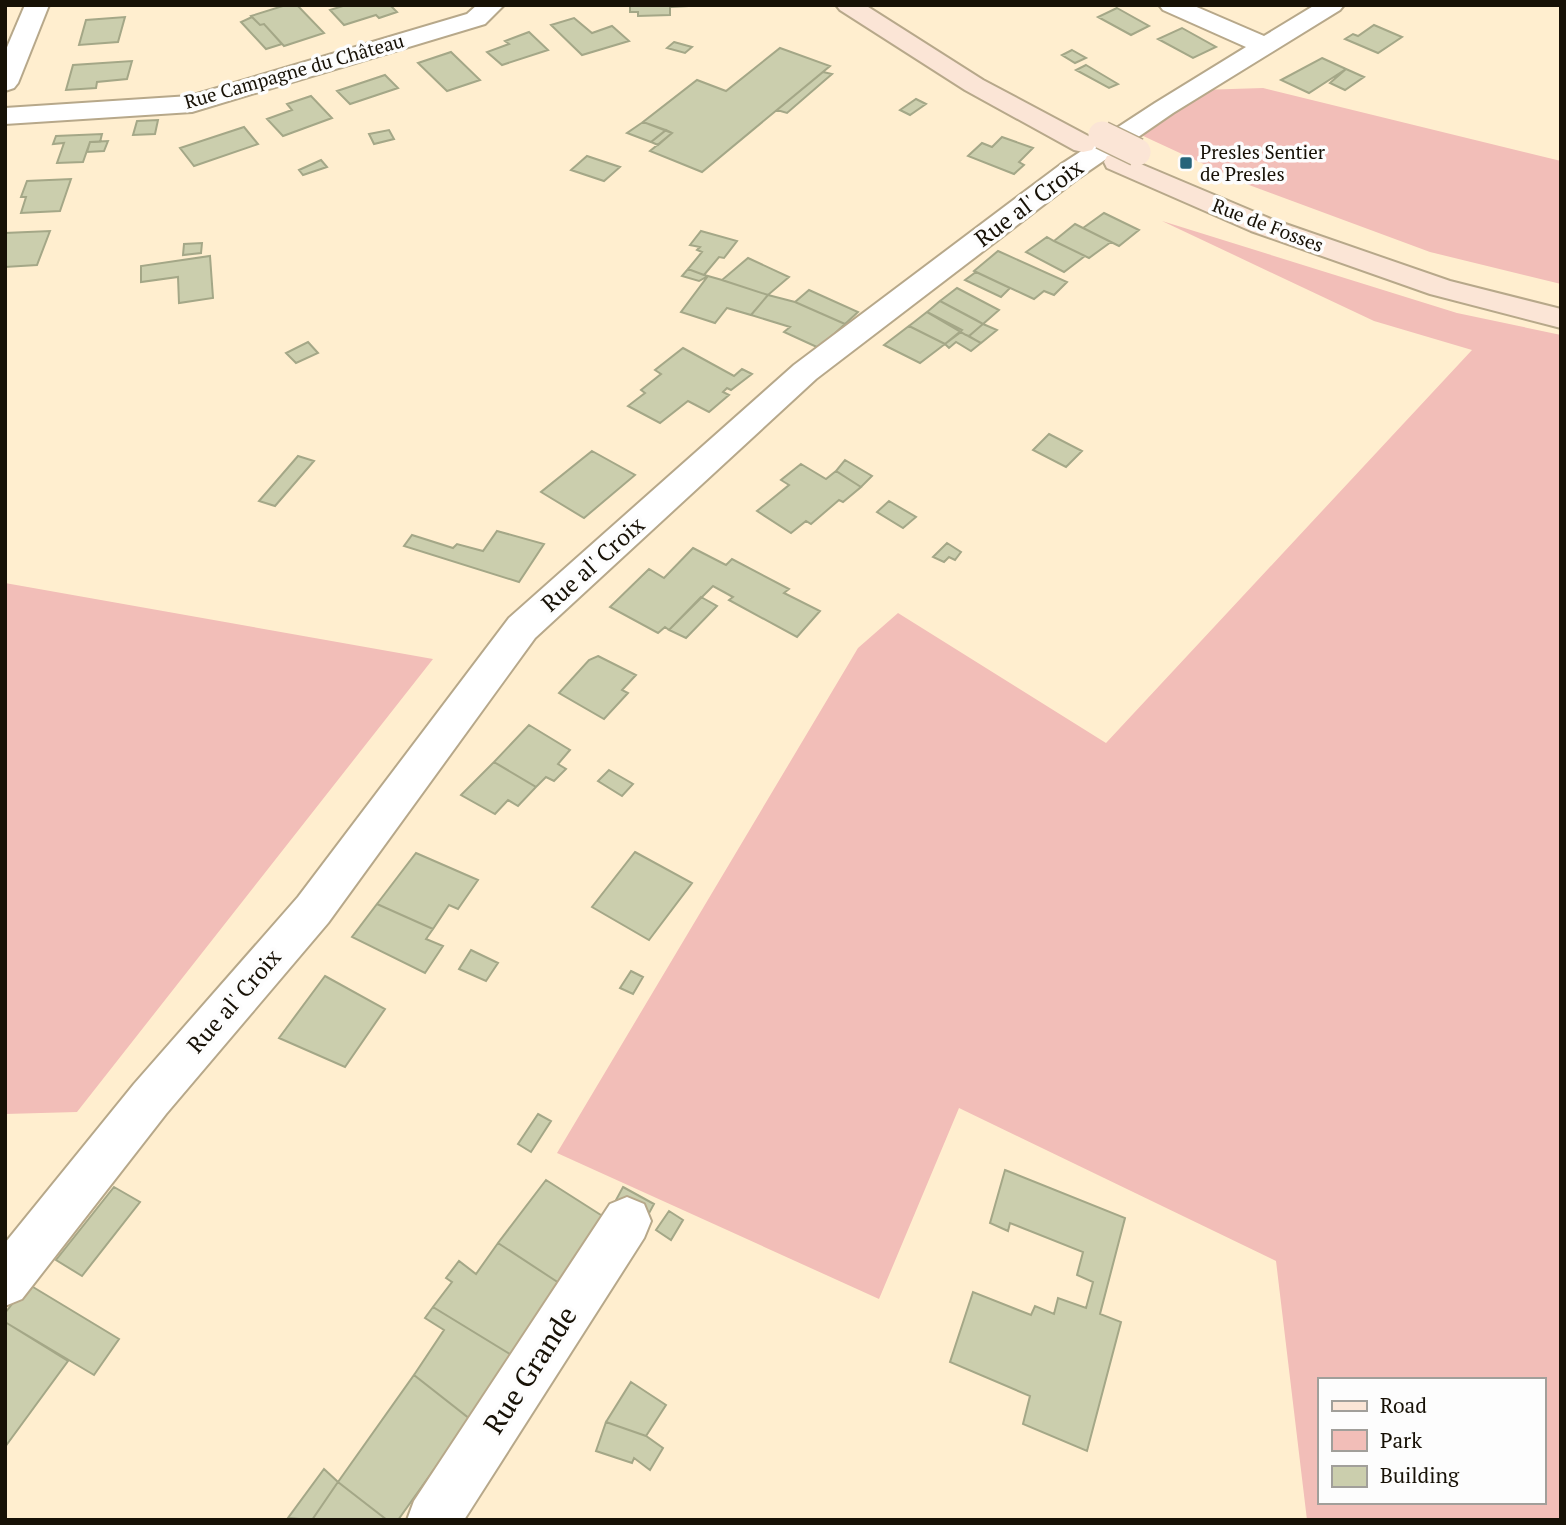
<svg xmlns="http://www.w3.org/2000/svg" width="1566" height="1525" font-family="'PT Serif',serif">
  <rect width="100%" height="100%" fill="#ffeecf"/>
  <path fill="#f2beb8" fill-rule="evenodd" d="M1263,88L1561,161V284L1430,252L1249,185L1141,135L1200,90Z
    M1162,221L1457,313L1561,335V1520H1307L1276,1261L959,1108L879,1299L557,1153L858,648L898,613L1106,743L1472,350L1374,321ZM1319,1380H1543V1502H1319Z
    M5,583L433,659L77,1112L5,1114Z"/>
  <path fill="#cbcead" stroke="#a4a787" stroke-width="2" d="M286,5H297L324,33L284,46L264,24L260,25L251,16Z
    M346,5H390L397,12L379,18L376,15L344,25L330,10Z
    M630,5H688V6L670,7V15L638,16V12H630Z
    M1117,8L1149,26L1131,35L1098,17Z
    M125,17L118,42L79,45L86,20Z
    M252,17L260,25L264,24L282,44L266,49L241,22Z
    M574,18L592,33L612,26L629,41L582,55L551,25Z
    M1374,25L1402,37L1378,53L1345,39L1353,34L1358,36Z
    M1182,28L1216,47L1193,58L1158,39Z
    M529,32L548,50L502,65L487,52L509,44L505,41Z
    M674,42L692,47L685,53L667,48Z
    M780,48L830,66L702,172L650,151L672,133L643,122L697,80L726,91Z
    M1072,50L1086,58L1075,63L1062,55Z
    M451,52L480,80L447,91L418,63Z
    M1322,58L1346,69L1309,93L1281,80Z
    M132,61L127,79L97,82L96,88L66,90L73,65Z
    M1086,65L1118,84L1109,88L1076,70Z
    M1346,69L1364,77L1345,90L1330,83Z
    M823,72L832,74L787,113L777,110Z
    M385,75L398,88L350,104L337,91Z
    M311,96L332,118L283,136L267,119L292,110L287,104Z
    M916,99L926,104L910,115L900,110Z
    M158,120L155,134L133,135L137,121Z
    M643,122L666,130L651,142L627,133Z
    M244,127L258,144L194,166L180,148Z
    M389,130L394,139L374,144L369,134Z
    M666,130L672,133L658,145L651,142Z
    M102,134L100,142H90L83,162L57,163L64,143L53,144L56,136Z
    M1002,137L1033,148L1019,162L1024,165L1014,174L968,156L982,143L992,147Z
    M108,141L104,151L87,152L90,142Z
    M587,156L620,167L604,181L571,170Z
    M321,160L327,167L303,175L299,170Z
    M71,179L60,211L21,213L26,197H21L27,181Z
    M1104,213L1139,230L1119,246L1083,228Z
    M1075,224L1111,242L1089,258L1054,241Z
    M50,231L37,265L5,267V233Z
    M701,231L737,241L724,258L719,257L704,275L688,269L702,252L697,250L700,247L690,245Z
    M1047,237L1054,241L1085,256L1064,272L1026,252Z
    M202,243L201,253L183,255L184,244Z
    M998,251L1067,282L1054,295L1044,291L1034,299L974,271Z
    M210,256L213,298L179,303L178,277L141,282V266Z
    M748,258L789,277L768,295L722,280Z
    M688,269L704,275L708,276L699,281L682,276Z
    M976,272L1010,288L1001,297L965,280Z
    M708,276L722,280L768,295L751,315L727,308L715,323L681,312Z
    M957,288L999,310L983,324L940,301Z
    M809,290L858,312L845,324L795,302Z
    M768,295L795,302L845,324L819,348L784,332L790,327L751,315Z
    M940,301L976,320L983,324L969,336L966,335L927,312Z
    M927,312L962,330L945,344L909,326Z
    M983,324L997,330L981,343L969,336Z
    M909,326L945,344L920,363L884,345Z
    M961,332L966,335L981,343L971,351L956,342L949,348L945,344Z
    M308,342L318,353L296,363L286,353Z
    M683,348L734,376L742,369L752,374L731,390L727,388L723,392L729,395L709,412L688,401L660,423L628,406L645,393L641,390L661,374L655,370Z
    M1049,434L1082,451L1066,467L1033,450Z
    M592,451L635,475L584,518L541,492Z
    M298,456L314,461L275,506L259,501Z
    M845,460L872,476L861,487L836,471Z
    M801,464L826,479L836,471L861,487L843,502L839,500L811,524L806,521L791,533L757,511L789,485L781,480Z
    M889,501L916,517L903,528L877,512Z
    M497,531L544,544L519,582L404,546L412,535L453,548L457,544L483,551Z
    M947,543L961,552L955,560L949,557L944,562L933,557Z
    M693,548L726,565L732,559L789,589L784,593L820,611L797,637L729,600L733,597L713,586L669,630L665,627L658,633L610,607L649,569L664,578Z
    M701,597L717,606L686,638L669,630Z
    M598,656L636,675L622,690L628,693L604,719L559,693L589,660Z
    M529,725L570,750L558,764L566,769L554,781L546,777L536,787L494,762Z
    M494,762L536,787L518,806L508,800L495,814L461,795Z
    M609,770L633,784L622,796L598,781Z
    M635,852L692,883L649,940L592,907Z
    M416,853L478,880L458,909L449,905L433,929L377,904Z
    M377,904L433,929L426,939L443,946L425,973L352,937Z
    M471,950L498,963L486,981L459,969Z
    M631,971L643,977L633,994L620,988Z
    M325,976L385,1009L345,1067L279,1038Z
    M538,1114L551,1121L531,1152L518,1144Z
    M1005,1170L1125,1218L1100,1314L1121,1322L1087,1451L1023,1424L1030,1396L950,1362L973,1292L1031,1315L1035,1306L1054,1314L1058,1298L1086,1308L1093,1282L1077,1275L1083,1252L1010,1223L1008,1231L990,1223Z
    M546,1180L604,1217L559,1283L498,1243Z
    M114,1187L140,1202L82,1276L56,1260Z
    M623,1187L654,1204L647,1217L616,1200Z
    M669,1211L683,1220L671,1240L656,1230Z
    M498,1243L559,1283L513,1356L433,1307L452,1282L446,1278L459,1261L476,1274Z
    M28,1284L119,1339L94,1375L5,1322V1313Z
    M433,1307L513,1356L470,1419L414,1375L444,1330L425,1318Z
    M5,1322L68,1361L5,1447Z
    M414,1375L470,1419L398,1520H387L338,1482Z
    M631,1382L666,1405L646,1436L606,1422Z
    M606,1422L646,1436L663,1448L650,1470L634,1458L632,1463L596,1451Z
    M324,1469L338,1482L312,1520L288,1518Z
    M338,1482L387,1520H312Z"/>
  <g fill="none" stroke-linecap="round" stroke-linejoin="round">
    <g stroke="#b7a88a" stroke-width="4">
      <path id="minor" d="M477,5H504L485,24L192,112L5,124V108L190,96L467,14Z
        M1159,5H1192L1264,36L1315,5H1344L1340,10L1173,113L1080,177L816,379L535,638L328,923L166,1114L22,1299L5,1306V1243L134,1084L298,897L509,618L794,365L1060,165L1155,103L1246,47L1163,10Z
        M627,1197L644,1204L651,1221L644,1238L464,1520H407L414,1501L610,1204Z"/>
    </g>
    <g stroke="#b7a88a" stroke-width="4">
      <path id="tertiary" d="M25,5H49L18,83L14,88L5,91V52Z"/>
    </g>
    <g stroke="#b7a88a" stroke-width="4">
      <path id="secondary" d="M836,5H865L983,80L1092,138L1096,144L1092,150L1083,152L1074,150L965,90L840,10Z
        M1117,154L1271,219L1450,281L1561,309V328L1430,294L1251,231L1107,168L1104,162L1107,156Z"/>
    </g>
    <use href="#minor" fill="#fff" fill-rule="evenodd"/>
    <use href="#tertiary" fill="#fff" fill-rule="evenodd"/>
    <use href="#secondary" fill="#fbe5d6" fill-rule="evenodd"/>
    <g stroke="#b7a88a" stroke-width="30" stroke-linecap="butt">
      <path id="secondary-bridge" d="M1102,135L1137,152"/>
    </g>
    <use href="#secondary-bridge" stroke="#fbe5d6" stroke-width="27"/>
  </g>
  <rect fill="#26647a" stroke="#fdfdfd" stroke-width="2.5" x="1179" y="156" width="14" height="14" rx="3.5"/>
  <g text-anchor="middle" stroke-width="7" stroke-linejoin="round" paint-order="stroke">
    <g font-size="19" fill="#171106" stroke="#fdfdfd">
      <text transform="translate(294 71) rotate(-16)" y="7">Rue Campagne du Château</text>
      <text transform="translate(1268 225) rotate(21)" y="7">Rue de Fosses</text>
    </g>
    <g font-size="19" fill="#171106" stroke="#fdfdfd" text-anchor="start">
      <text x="1200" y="159">Presles Sentier<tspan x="1200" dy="22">de Presles</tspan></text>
    </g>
    <g font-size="23" fill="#171106" stroke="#fdfdfd">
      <text transform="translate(1029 203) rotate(-37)" y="8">Rue al' Croix</text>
      <text transform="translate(593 564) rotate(-42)" y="8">Rue al' Croix</text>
      <text transform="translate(234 1001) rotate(-49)" y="8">Rue al' Croix</text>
    </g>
    <g font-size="28" fill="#171106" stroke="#fdfdfd">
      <text transform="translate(530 1370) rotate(-57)" y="10">Rue Grande</text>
    </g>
  </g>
  <rect width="1566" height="1525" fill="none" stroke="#171106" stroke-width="14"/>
  <rect x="1318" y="1378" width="228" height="126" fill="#fdfdfd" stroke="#a19f9a" stroke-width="2"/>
  <rect x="1332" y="1401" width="35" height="10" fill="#fbe5d6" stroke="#a19f9a" stroke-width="2"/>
  <text x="1380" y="1413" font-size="21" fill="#171106">Road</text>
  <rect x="1332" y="1430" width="35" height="21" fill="#f2beb8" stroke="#a19f9a" stroke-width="2"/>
  <text x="1380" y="1448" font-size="21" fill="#171106">Park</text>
  <rect x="1332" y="1466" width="35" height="21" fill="#cbcead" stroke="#a19f9a" stroke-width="2"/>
  <text x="1380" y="1483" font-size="21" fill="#171106">Building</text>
</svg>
